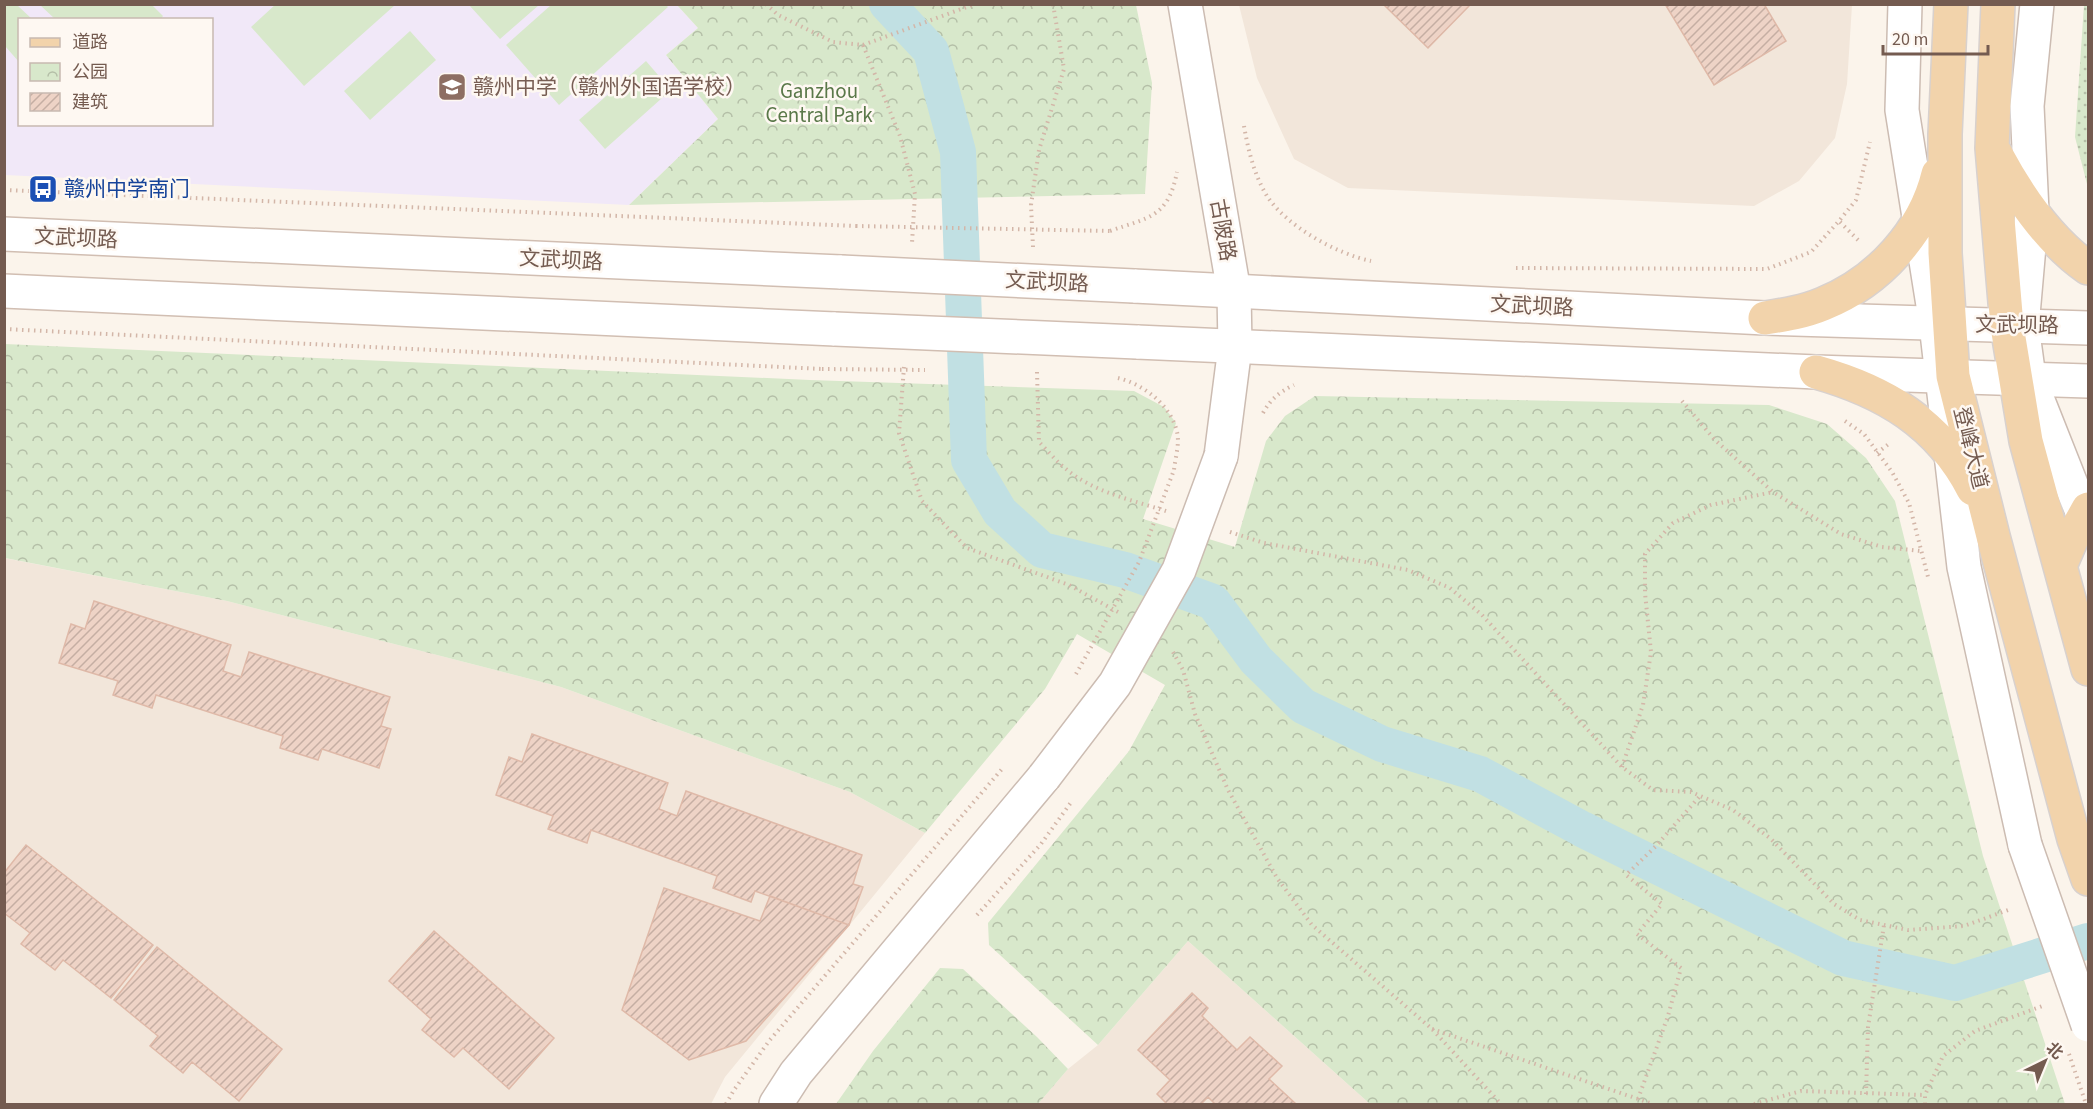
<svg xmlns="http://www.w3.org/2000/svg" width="2093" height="1109" font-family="'Source Sans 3','Noto Sans SC',sans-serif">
  <defs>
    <pattern id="grass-dots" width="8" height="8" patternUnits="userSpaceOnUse" patternTransform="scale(1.5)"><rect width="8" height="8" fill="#d8e8cb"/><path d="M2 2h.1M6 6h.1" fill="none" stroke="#b4bfa7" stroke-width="1.8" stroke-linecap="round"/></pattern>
    <pattern id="park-crowns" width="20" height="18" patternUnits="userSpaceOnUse" patternTransform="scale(1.5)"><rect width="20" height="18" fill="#d8e8cb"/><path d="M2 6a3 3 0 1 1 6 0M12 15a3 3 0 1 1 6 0" fill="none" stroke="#b4bfa7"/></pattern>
    <pattern id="building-hatch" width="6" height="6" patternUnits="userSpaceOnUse" patternTransform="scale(1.5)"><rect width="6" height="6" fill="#eed3c6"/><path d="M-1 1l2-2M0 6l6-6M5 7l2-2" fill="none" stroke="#c5aea3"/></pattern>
  </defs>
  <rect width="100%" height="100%" fill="#fbf4eb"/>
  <path fill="#f2e6da" d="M1239,5H1852L1847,84L1835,138L1799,181L1754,206L1348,188L1294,159L1257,78Z
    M4,558L227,601L561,687L850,792L925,833L725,1077L711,1104H5Z
    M1188,941L1370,1104H1038L1068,1069L1098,1045Z"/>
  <path fill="#f1e8f8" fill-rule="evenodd" d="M5,5H677L698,28L666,55L718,119L629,205L5,175ZM20,20H212V124H20Z"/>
  <path fill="url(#grass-dots)" d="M2084,5H2088V188L2075,137Z"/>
  <path fill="url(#park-crowns)" d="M677,5H1136L1152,83L1145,194L629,205L718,119L666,55L698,28Z
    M5,344L810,380L1134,391L1164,407L1176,423L1143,519L1235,547L1266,441L1285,416L1315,396L1769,405L1827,424L1866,458L1895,501L1983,856L2065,1104H1370L1188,941L1098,1045L989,945L988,923L1129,751L1165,685L1077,634L1045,689L925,833L850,792L561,687L227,601L5,558Z
    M940,968L963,969L1037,1037L1068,1069L1038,1104H836L873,1051Z"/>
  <path fill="#d8e8cb" d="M276,4H395V5L304,86L251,27Z
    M4,5H17L32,19L20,20L19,62L5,46Z
    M40,5H152L163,16L160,20L55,19Z
    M469,5H539L500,39Z
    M666,5L668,7L559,105L506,45L551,5Z
    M410,31L436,60L370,120L344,91Z
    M646,61L671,90L605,149L579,120Z"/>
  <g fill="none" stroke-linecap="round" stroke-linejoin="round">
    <path stroke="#c1e0e3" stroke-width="36" d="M887,4L931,51L958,152L969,460L1000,512L1042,550L1125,570L1213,602L1256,660L1303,706L1382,744L1480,774L1582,829L1843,958L1955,983L2088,941"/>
  </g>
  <path fill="url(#building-hatch)" stroke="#dfb9a8" stroke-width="1.5" d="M1383,4H1467L1469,6L1428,48Z
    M1665,4H1764L1786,41L1714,85Z
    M94,601L231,645L223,671L241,677L249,652L390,697L381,726L391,729L379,768L322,749L318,760L280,748L283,736L156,695L152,708L113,695L118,681L59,663L71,624L85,629Z
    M532,734L668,783L659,809L677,816L686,791L862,855L853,884L863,887L849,925L755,891L751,902L713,888L717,876L591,830L587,843L548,829L553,816L496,795L509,757L522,762Z
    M26,845L153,945L111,998L63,960L55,970L21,944L30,933L4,913V873Z
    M664,888L760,921L770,896L849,925L746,1041L689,1060L622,1010Z
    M434,931L554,1038L509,1089L463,1048L454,1057L422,1030L431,1019L389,981Z
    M157,947L282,1049L239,1101L192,1062L183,1073L150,1046L158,1036L114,1000Z
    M1192,993L1208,1008L1202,1016L1237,1050L1250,1037L1282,1066L1269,1079L1296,1104H1215L1208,1097L1201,1104H1167L1157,1094L1170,1080L1138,1050Z"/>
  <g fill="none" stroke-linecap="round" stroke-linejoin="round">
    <g stroke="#ccbcb2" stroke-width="36">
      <path id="tertiary" d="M1185,4L1234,292L1235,347L1221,456
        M1905,4L1902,110L1936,324L1964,567L2025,845
        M2037,4L2027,106L2032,212L2022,326L2029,378L2088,527
        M776,1104L796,1073L1044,777"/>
    </g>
    <g stroke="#d1beb2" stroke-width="36">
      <path id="secondary" d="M4,234L841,272
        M1134,286L1765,318L2088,328
        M4,291L835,329
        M1137,342L1816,372L2088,381"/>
    </g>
    <g stroke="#d8d1ce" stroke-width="36">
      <path id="primary" d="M1951,4L1945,134V253L1953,376L1993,536L2074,839L2088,879
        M1998,4L1992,148L2007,326L2026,441L2088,669
        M1996,154C2019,197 2048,240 2088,268
        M1765,318C1785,315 1804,312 1823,304C1878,282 1924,232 1938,174
        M1816,372C1884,391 1939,423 1973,489
        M2060,566L2073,536L2088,509"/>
    </g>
    <path stroke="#d3b6a8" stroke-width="4" stroke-dasharray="1.5 4.5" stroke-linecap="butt" d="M766,4L778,15L833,42L863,45L900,136L915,194L912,243
      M863,45L975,4
      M1244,126C1248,149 1254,175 1267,196C1286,226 1337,254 1371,261
      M4,190L856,226
      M1840,222L1860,242
      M1110,231C1149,217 1168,218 1177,172
      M1033,247L1031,205L1039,150L1064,69L1053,4
      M1516,268L1767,269L1811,252L1839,221L1856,200L1870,142
      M4,329L822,369
      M904,367L899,433L922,501L967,548L1069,585L1118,612
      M1037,372L1039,442C1048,451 1056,461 1066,469C1093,492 1132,500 1166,511
      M1118,378C1143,384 1171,405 1177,432C1180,443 1175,459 1174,470
      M1682,401L1714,439L1773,492L1841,534L1882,547L1921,551
      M1263,413C1271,399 1279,392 1294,385
      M1845,421L1864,434L1892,472L1909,503L1928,577
      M1877,453L1890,443
      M1230,532L1264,543L1408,570L1450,588L1482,615L1622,767L1653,790L1691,792L1733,810L1771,839L1834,904L1860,920L1908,930L1964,926L2011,909
      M1173,652L1183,670L1195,714L1228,790L1277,878L1312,925L1432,1029L1501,1104
      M1622,767L1643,705L1651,652L1645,593V554L1673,523L1711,505L1773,492
      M977,915L1041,844L1072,801
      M1432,1029L1653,1104
      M1866,1094L1868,1027L1884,925
      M1638,1099L1668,1016L1681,968L1637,934L1662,904L1626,875L1656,846L1700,796
      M726,1104L734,1090L769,1041L1002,769
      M1754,1104L1801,1091L1925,1095
      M1925,1104V1095L1943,1056L1975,1031L2045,1005"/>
    <use href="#tertiary" stroke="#fff" stroke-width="33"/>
    <use href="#secondary" stroke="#fff" stroke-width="33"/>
    <use href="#primary" stroke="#f2d3ab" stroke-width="33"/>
    <g stroke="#ccbcb2" stroke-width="36" stroke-linecap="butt">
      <path id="tertiary-bridge" d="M1044,777L1115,684L1179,570L1221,456
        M2025,845L2088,1025"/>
    </g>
    <g stroke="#d1beb2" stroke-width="36" stroke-linecap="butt">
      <path id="secondary-bridge" d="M841,272L1134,286
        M835,329L1137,342"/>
    </g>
    <path stroke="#d3b6a8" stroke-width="4" stroke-dasharray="1.5 4.5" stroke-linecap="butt" d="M856,226L1110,231
      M822,369L925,370
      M1076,674L1139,562L1174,470
      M2069,1054L2086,1104"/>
    <use href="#tertiary-bridge" stroke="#fff" stroke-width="33"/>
    <use href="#secondary-bridge" stroke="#fff" stroke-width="33"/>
  </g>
  <defs>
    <g id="school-square" transform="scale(1.5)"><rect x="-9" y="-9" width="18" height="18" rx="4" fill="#8d6e63" stroke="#fef8f2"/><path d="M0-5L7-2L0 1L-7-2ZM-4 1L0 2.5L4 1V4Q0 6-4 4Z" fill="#fff"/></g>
    <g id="bus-square" transform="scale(1.5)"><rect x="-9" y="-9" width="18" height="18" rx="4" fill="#1a4fb4" stroke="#fef8f2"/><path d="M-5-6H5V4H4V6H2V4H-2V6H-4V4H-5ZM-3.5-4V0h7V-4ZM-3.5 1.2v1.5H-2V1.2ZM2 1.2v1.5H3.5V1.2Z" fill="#fff"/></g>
  </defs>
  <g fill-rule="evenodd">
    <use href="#school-square" x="452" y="87"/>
    <use href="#bus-square" x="43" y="189"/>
  </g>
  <g text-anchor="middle" stroke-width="5" stroke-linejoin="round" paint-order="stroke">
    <g font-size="21" fill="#785e54" stroke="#fef8f2" text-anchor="start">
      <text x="473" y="94">赣州中学（赣州外国语学校）</text>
    </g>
    <g font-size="21" fill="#5a7849" stroke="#fef8f2">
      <text x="819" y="98">Ganzhou<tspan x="819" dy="24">Central Park</tspan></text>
    </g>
    <g font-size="21" fill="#164399" stroke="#fef8f2" text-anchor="start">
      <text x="64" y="196">赣州中学南门</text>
    </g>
    <g font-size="21" fill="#745b50" stroke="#fef8f2">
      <text transform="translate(1223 230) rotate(80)" y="7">古陂路</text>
      <text transform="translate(76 238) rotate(3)" y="7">文武坝路</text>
      <text transform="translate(561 260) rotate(3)" y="7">文武坝路</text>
      <text transform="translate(1047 282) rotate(3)" y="7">文武坝路</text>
      <text transform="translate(1532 306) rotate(3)" y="7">文武坝路</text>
      <text transform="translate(2017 325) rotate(1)" y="7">文武坝路</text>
      <text transform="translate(1971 448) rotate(76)" y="7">登峰大道</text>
    </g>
  </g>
  <rect width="2093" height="1109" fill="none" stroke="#745b50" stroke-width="12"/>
  <rect x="18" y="18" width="195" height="108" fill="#fef8f2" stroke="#c7b9b1" stroke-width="1.5"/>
  <rect x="30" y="38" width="30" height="9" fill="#f2d3ab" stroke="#c7b9b1" stroke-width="1.5"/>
  <text x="72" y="48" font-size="18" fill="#745b50">道路</text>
  <rect x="30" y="63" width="30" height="18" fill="url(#park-crowns)" stroke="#c7b9b1" stroke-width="1.5"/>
  <text x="72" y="78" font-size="18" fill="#745b50">公园</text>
  <rect x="30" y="93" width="30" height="18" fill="url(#building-hatch)" stroke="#c7b9b1" stroke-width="1.5"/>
  <text x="72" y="108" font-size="18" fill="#745b50">建筑</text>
  <g transform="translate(2045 1061) rotate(43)" stroke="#fef8f2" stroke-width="4.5" paint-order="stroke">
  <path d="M0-4.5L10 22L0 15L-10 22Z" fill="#745b50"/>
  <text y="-9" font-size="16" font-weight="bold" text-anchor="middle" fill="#745b50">北</text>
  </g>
  <path d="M1883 45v9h105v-9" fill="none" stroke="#745b50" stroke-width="3"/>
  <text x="1892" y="45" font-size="18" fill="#745b50" stroke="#fef8f2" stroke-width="4.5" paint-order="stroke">20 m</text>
</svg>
